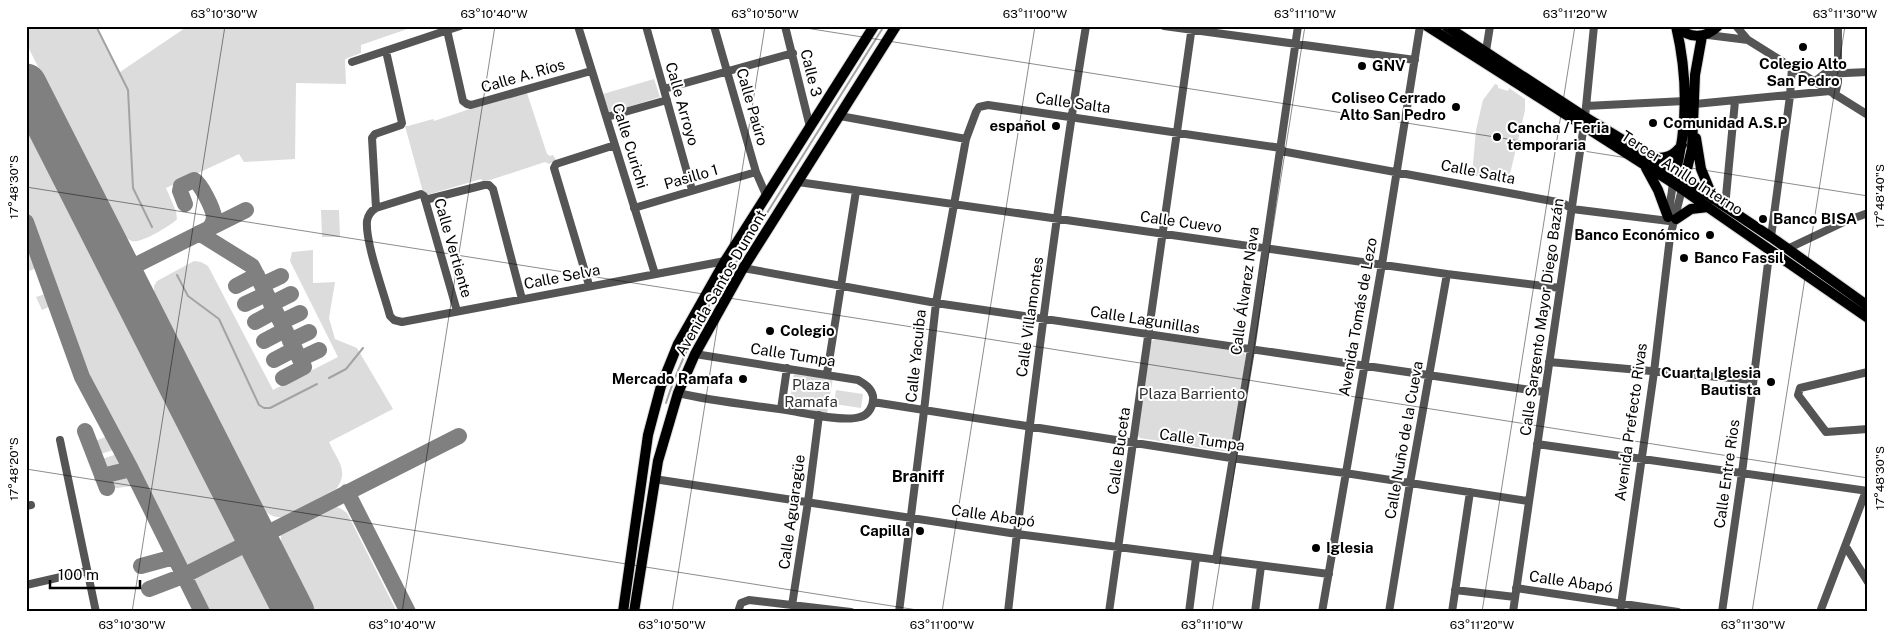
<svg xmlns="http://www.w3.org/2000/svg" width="1894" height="638" font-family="'Public Sans',sans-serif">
  <rect width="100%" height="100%" fill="#fff"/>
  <path fill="#dcdcdc" d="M26,26H96L120,72L188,26H416L361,45V53L345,59L346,84L296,83L295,159L244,162L239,154L166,188L176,211L177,219C172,225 146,240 137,241C131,243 127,238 123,234L26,43Z
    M654,79L660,97L609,113L603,94Z
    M1495,84L1498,85V88L1508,91L1509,88L1525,99V110L1511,170L1509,176H1506L1505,181L1472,175L1476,130L1483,100Z
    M526,90L547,154L550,156L553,155L556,160L549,164L545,162L484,182L481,179L427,195L423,192L405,126H408L433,119L434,121Z
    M26,127L240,535V540L236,544L189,566L184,564L83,365L26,207Z
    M321,210H339L340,237H322Z
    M26,237L37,268L26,272Z
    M313,250V283L335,282L329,318L335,339L357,348L393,409L329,442C337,460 350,471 336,489L284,517C274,518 269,515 263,509L154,295V286L157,281L194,261L201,262L208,266L273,390L338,357L290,261L292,252Z
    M48,293L53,305L42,310L36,297Z
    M1155,339L1243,352L1246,355L1233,449L1229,452L1140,438L1137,434L1151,342Z
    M794,372L833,378L827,414L789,408Z
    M836,390L863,394L861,408L834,404Z
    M108,436L114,450L97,455L92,442Z
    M117,454L123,467L106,471L99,460Z
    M126,474L132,486L110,489L108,481L110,478Z
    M330,506L340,508L347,513L397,612H313L280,549L281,535L285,528Z
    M240,551L247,554L275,612H207L192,582L193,574Z"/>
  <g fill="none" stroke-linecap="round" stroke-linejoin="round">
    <path stroke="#a3a3a3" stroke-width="2" d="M96,26L128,90L133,188L152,227
      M177,275L188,296L219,319L259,405L264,408H270L317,384
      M329,378L346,369L363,348
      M666,403C677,368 693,336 710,304L884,26"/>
    <path stroke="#808080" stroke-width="16" d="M185,204L180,191L181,186L194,180C201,184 213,208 214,217C214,221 212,224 210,228
      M26,222L82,377L131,469L202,612
      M199,233L252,266L304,367L283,378
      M122,272L246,210
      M262,285L281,276
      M236,286L257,275
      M245,304L266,294
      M271,304L291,294
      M255,322L275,311
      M281,322L300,313
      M264,341L285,330
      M290,341L309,332
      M300,359L319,350
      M274,360L295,349
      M85,431L107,488
      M102,476L131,469
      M347,492L408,612
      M141,566L174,557
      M149,589L183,576L459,436"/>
    <path stroke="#808080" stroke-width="41" d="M26,84L294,612"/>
    <g stroke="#dbdbdb" stroke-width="12">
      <path id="major" d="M1427,26L1673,183L1868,318
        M1446,26L1585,117L1651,157L1771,237L1868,306
        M1678,26C1689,40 1706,38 1718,26
        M1696,138L1701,169L1713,198
        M1654,157C1666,160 1674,155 1682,145
        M1646,168L1658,190L1668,217
        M1674,178C1688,128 1688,77 1676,26
        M1683,186L1692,148L1695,75L1702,36
        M1676,219L1691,209L1708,207
        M623,612L648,435L661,386L678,344L725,261L874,26
        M634,612L658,461L678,393L695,354L742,270L896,26"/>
    </g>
    <path stroke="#555" stroke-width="8" d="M578,26L655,274
      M646,26L692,190
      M714,26L756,172L766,195
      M785,26L810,127
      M1164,26L1415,60
      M1736,26L1748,40L1868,115
      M447,30L463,101L467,104L471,105L591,71
      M1708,35L1748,40
      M1486,51L1490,26
      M352,62L460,26
      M1814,82L1824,74L1868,72
      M664,89L793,53
      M1835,95L1838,82V26
      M1695,104L1830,91
      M1586,106L1685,101
      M840,116L966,139
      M607,117L667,100
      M1281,151L1563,203L1572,209L1669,221
      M798,182L1447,274L1560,288
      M425,200L484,185H489L493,189L522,299
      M1725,207L1735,101
      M376,208L372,138L375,134L401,125L402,123L386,51
      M634,208L756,172
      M1668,218L1673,183
      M1771,237L1790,96L1792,67
      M1787,249L1846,221L1868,213
      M743,268L936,303L1544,392
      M589,285L554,168L556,164L615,145
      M457,311L424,196L421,194L376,208C371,211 368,215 367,221C365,242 384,293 390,316L394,320L402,322L725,261
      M1549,362L1753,380
      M1868,372L1800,388L1798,395L1826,432L1868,429
      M827,374L856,191
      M678,393C716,402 754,405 792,411C809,414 845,422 860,417C869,415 874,405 873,396C871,388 865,384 858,380L695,354
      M873,402L1231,458L1345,473L1528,501
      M781,409L787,368
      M60,440L96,612
      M1537,444L1868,491
      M654,479L1017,534L1329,574
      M26,506L31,505
      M1846,547L1868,582
      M1216,560L1251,350L1298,26
      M26,585L87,571
      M1516,588L1678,612
      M1455,590L1515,597
      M738,612L741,603L749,600L851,612
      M791,612L808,502L819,415
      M899,612L924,411L936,303L966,139L976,112L979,107L988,105L1281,148
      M1008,612C1030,416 1054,221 1086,26
      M1109,612L1192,26
      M1189,612L1196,558
      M1255,612L1261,566
      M1322,612L1382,264L1420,26
      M1389,612L1410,483L1447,274
      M1452,612L1470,492
      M1513,612L1585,117L1594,26
      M1620,612L1654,372L1670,237L1682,189
      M1722,612L1742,473L1768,263L1773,251
      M1820,612L1866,491"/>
    <use href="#major" stroke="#000" stroke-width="10"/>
  </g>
  <path fill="none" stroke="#000" stroke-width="1" stroke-opacity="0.45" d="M793,26L1868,196M26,187L1868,478M26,469L930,612M132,612L225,26M402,612L495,26M672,612L765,26M942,612L1035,26M1212,612L1305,26M1482,612L1575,26M1752,612L1845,26"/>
  <g fill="#000" stroke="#fff" stroke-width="2">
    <circle cx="1803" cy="47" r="5"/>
    <circle cx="1362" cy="66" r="5"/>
    <circle cx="1456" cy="107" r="5"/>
    <circle cx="1653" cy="123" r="5"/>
    <circle cx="1056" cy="126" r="5"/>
    <circle cx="1497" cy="137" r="5"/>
    <circle cx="1763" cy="219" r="5"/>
    <circle cx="1710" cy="235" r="5"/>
    <circle cx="1684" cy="258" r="5"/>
    <circle cx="770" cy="331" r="5"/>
    <circle cx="743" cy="379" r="5"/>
    <circle cx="1771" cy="382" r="5"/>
    <circle cx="920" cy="531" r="5"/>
    <circle cx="1316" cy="548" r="5"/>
  </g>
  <g text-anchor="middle" stroke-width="4" stroke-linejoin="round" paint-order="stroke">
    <g font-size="15" font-weight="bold" fill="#000" stroke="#fff" text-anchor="start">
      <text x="1803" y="69" text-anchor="middle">Colegio Alto<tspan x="1803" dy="17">San Pedro</tspan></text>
      <text x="1372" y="71">GNV</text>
      <text x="1446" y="103" text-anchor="end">Coliseo Cerrado<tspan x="1446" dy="17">Alto San Pedro</tspan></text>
      <text x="1663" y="128">Comunidad A.S.P</text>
      <text x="1046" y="131" text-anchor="end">español</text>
      <text x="1507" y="133">Cancha / Feria<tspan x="1507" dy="17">temporaria</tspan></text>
      <text x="1773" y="224">Banco BISA</text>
      <text x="1700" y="240" text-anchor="end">Banco Económico</text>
      <text x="1694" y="263">Banco Fassil</text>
      <text x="780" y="336">Colegio</text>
      <text x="1761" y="378" text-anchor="end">Cuarta Iglesia<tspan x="1761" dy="17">Bautista</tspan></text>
      <text x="733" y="384" text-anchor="end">Mercado Ramafa</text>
      <text x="910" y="536" text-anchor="end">Capilla</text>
      <text x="1326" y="553">Iglesia</text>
    </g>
    <g font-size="15" fill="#000" stroke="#fff">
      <text transform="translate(811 73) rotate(76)" y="5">Calle 3</text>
      <text transform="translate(523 76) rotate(-16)" y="5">Calle A. Ríos</text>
      <text transform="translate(1073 103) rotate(8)" y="5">Calle Salta</text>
      <text transform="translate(682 104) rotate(74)" y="5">Calle Arroyo</text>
      <text transform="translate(752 107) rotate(74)" y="5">Calle Paúro</text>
      <text transform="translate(630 146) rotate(73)" y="5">Calle Curichi</text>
      <text transform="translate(1478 172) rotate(11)" y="5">Calle Salta</text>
      <text transform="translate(1682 173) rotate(33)" y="5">Tercer Anillo Interno</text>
      <text transform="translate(691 177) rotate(-16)" y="5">Pasillo 1</text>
      <text transform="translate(1181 222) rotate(8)" y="5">Calle Cuevo</text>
      <text transform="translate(453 248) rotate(74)" y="5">Calle Vertiente</text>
      <text transform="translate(562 277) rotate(-11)" y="5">Calle Selva</text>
      <text transform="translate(721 283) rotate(-60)" y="5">Avenida Santos Dumont</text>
      <text transform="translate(1245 291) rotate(-82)" y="5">Calle Álvarez Nava</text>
      <text transform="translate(1030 317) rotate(-82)" y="5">Calle Villamontes</text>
      <text transform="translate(1358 317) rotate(-80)" y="5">Avenida Tomás de Lezo</text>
      <text transform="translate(1542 317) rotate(-82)" y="5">Calle Sargento Mayor Diego Bazán</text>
      <text transform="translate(1145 320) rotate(9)" y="5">Calle Lagunillas</text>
      <text transform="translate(793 355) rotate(9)" y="5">Calle Tumpa</text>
      <text transform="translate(916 356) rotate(-84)" y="5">Calle Yacuiba</text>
      <text transform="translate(1631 422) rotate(-82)" y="5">Avenida Prefecto Rivas</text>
      <text transform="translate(1202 440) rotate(8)" y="5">Calle Tumpa</text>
      <text transform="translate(1404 440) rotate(-80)" y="5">Calle Nuño de la Cueva</text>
      <text transform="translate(1119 451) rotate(-82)" y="5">Calle Buceta</text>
      <text transform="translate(1727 474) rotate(-82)" y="5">Calle Entre Rios</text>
      <text transform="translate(792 512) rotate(-82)" y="5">Calle Aguaragüe</text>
      <text transform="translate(993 516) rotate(8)" y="5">Calle Abapó</text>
      <text transform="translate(1571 582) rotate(8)" y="5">Calle Abapó</text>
    </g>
    <g font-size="15" fill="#333" stroke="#fff">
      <text x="811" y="390">Plaza<tspan x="811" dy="17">Ramafa</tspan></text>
      <text x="1192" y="399">Plaza Barriento</text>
    </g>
    <g font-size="16" font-weight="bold" fill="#000" stroke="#fff">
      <text x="918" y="482">Braniff</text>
    </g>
  </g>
  <rect width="1894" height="638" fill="none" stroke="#ffffff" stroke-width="55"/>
  <path d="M50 580v8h90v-8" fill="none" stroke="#000000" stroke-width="2.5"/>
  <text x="58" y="580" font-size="15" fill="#000000" stroke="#ffffff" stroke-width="4" paint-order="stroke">100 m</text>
  <rect x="28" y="28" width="1838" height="582" fill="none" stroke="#000" stroke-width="2"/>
  <g font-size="12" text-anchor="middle" fill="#000">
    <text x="224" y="18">63°10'30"W</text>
    <text x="494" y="18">63°10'40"W</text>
    <text x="765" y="18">63°10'50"W</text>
    <text x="1035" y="18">63°11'00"W</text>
    <text x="1305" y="18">63°11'10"W</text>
    <text x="1575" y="18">63°11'20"W</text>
    <text x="1845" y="18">63°11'30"W</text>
    <text transform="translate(14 187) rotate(-90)" y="4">17°48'30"S</text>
    <text transform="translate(1880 196) rotate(-90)" y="4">17°48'40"S</text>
    <text transform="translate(14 469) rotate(-90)" y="4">17°48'20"S</text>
    <text transform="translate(1880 478) rotate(-90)" y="4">17°48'30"S</text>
    <text x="132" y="629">63°10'30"W</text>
    <text x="402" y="629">63°10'40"W</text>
    <text x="672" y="629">63°10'50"W</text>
    <text x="942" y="629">63°11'00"W</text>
    <text x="1212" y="629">63°11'10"W</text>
    <text x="1482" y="629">63°11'20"W</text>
    <text x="1753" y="629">63°11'30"W</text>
  </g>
</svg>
